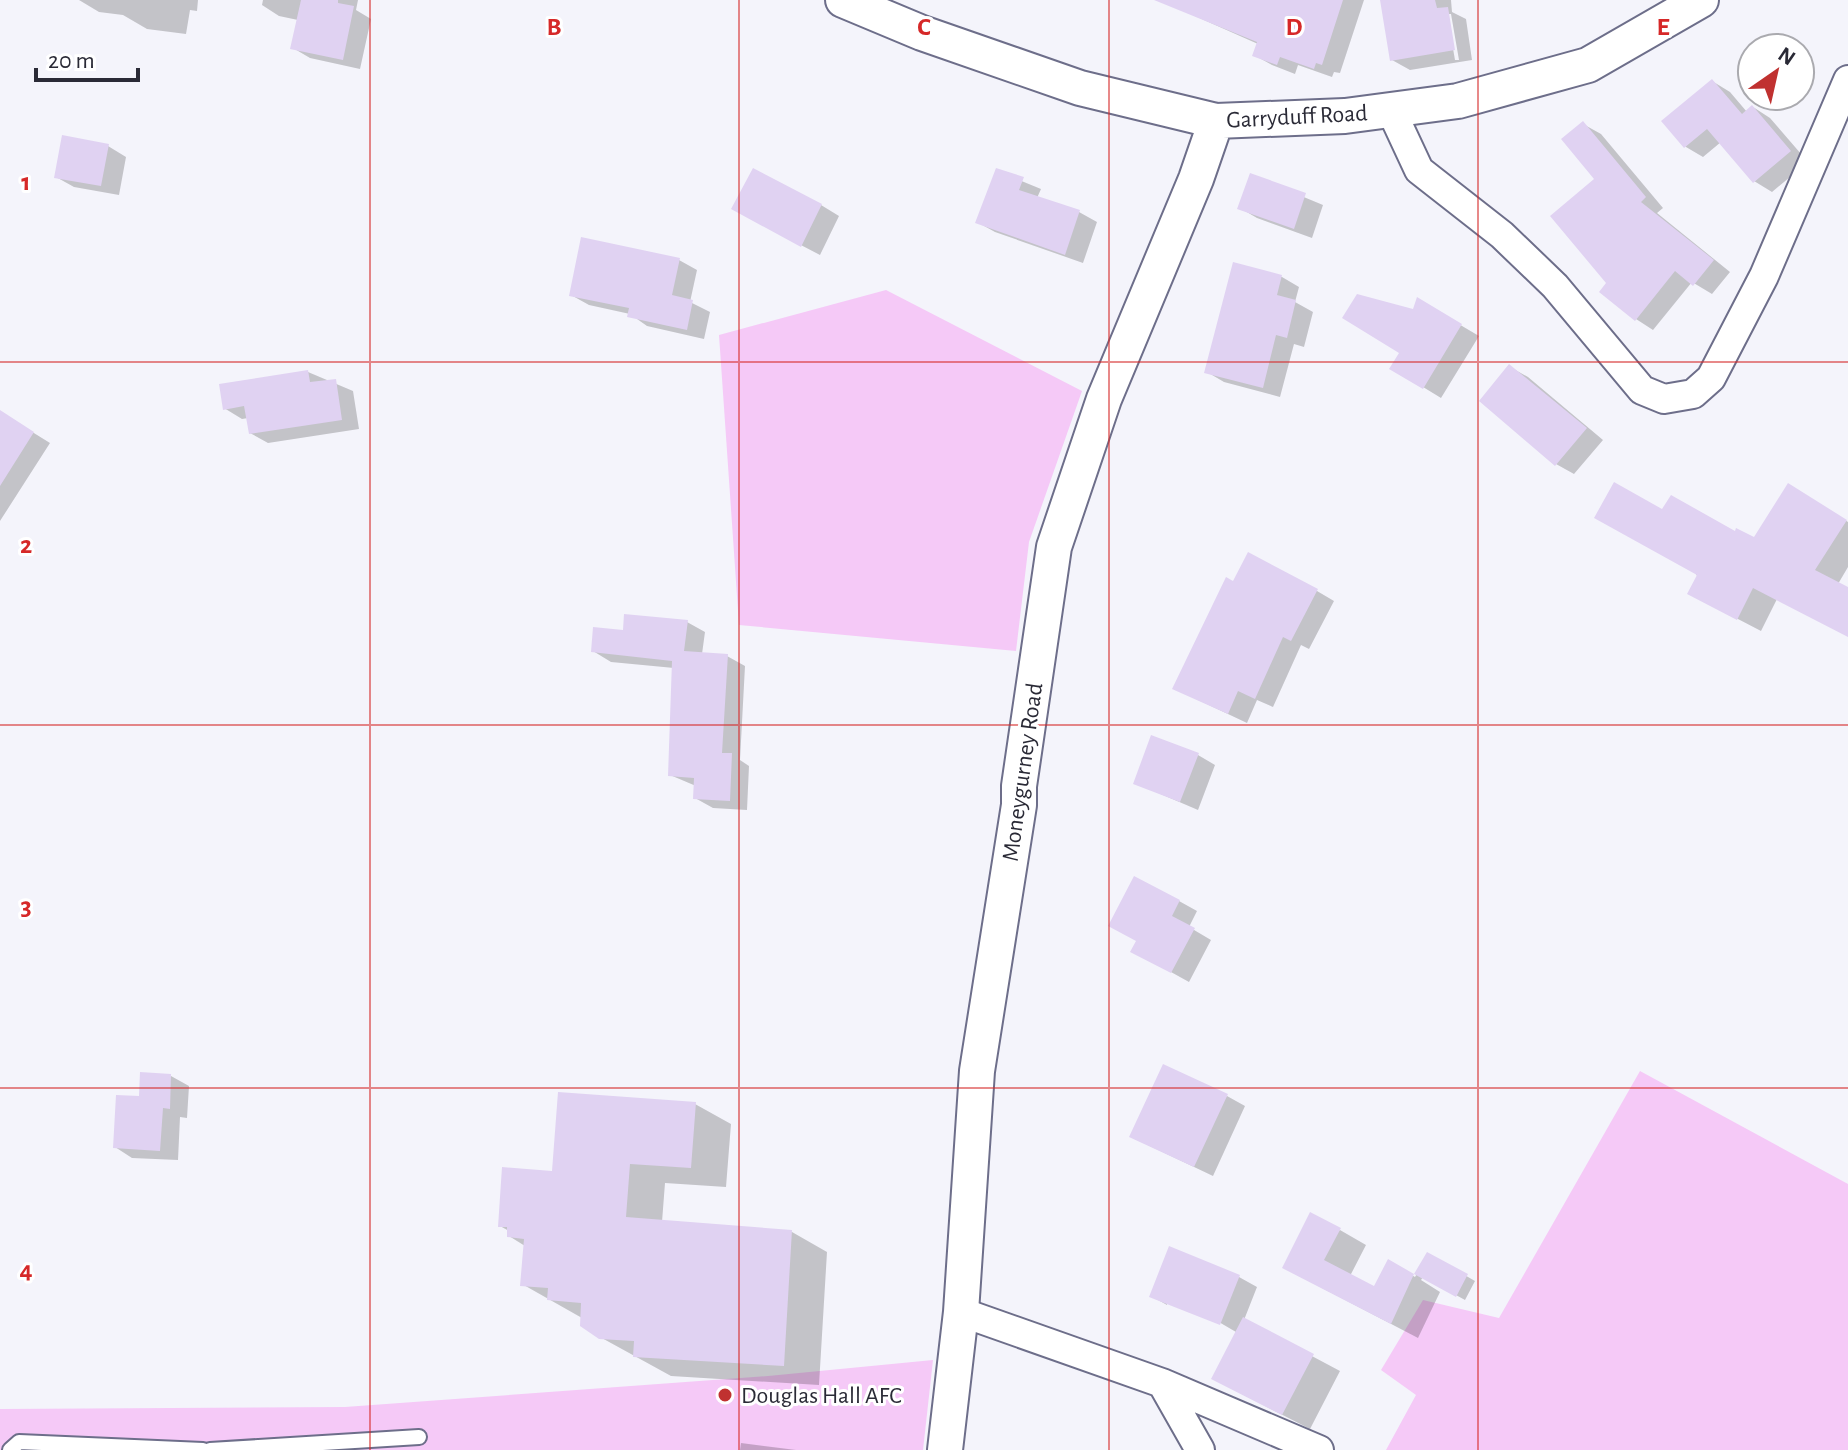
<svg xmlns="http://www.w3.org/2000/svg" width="1848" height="1450" font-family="'Alegreya Sans',sans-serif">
  <rect width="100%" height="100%" fill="#f4f4fb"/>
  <path fill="#f5c9f7" d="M886,290L1082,391L1029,542L1016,651L739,625L719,335Z
    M1640,1071L1848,1184V1450H1386L1416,1395L1381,1370L1423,1300L1499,1318Z
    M933,1360L923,1450H0V1409L345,1407L768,1376Z"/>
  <path fill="#0003" fill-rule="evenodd" d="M79,0H198L197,11L190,10L186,34L147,29L123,15L99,12Z
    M263,0H358L356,10L371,19L360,69L310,58L293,48L298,20L279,16L262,5Z
    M1191,0H1364L1340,73L1334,72L1332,77L1298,65L1295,74L1272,65L1254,55L1258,44L1186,12Z
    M1382,0H1451L1452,12L1466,19L1472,60L1410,70L1392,60ZM1447,14H1451L1459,60H1455Z
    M1712,81L1730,92L1747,112L1753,107L1770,118L1808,162L1772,192L1754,181L1721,142L1703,157L1686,147L1664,122Z
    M1583,124L1601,134L1663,208L1657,213L1730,272L1712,294L1692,282L1653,330L1636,319L1608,283L1597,180Z
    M108,146L126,157L119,195L74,187L56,177Z
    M997,171L1041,189L1037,198L1079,212L1097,222L1083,263L995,232L977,222Z
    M1251,175L1323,205L1312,238L1257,218L1240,208Z
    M821,205L839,216L820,255L751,219Z
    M679,260L697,270L690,302L710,312L704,339L647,326L630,314L589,305L571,295Z
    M1235,264L1282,277L1299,287L1295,302L1313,312L1304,347L1294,344L1280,397L1224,382L1207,372Z
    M1418,300L1479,336L1441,398L1392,368L1402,352Z
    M1510,367L1528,377L1603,440L1574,474L1556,464Z
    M308,372L353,391L359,429L268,443L250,433L248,418L242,419L224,408Z
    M0,412L50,443L0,521Z
    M1812,499L1848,522V567L1838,584L1848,589V636L1777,599L1761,631L1713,606L1663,512L1755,540Z
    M1233,584L1317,591L1334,601L1309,649L1301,645L1273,707L1257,700L1247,723L1175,689Z
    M687,622L705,632L702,654L727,656L745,666L740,760L749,766L747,810L713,808L695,798L696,786L670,775L674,668L611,662L593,651L625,632Z
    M1198,755L1215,765L1198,810L1135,783Z
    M1179,901L1197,911L1189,927L1211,940L1189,982L1133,951Z
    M171,1076L189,1086L187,1118L180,1117L178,1160L132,1158L115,1147L140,1098Z
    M1227,1096L1245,1106L1213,1176L1131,1137Z
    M695,1104L731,1124L726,1187L665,1183L662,1222L792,1232L827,1252L819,1385L671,1376L600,1337L582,1318L522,1284L525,1246L509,1236V1231L500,1226L554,1173Z
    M1340,1230L1366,1245L1350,1276L1375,1288L1389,1261L1415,1277L1428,1254L1475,1281L1465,1300L1423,1277L1421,1280L1440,1292L1418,1338L1284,1268Z
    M1239,1277L1257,1287L1244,1320L1340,1371L1310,1429L1240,1393L1236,1332L1212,1318L1167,1302V1305L1151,1296Z
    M741,1443L796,1450H740Z"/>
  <path fill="#e0d2f2" d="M301,0H338V3L354,6L343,60L290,49Z
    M1154,0H1343L1322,65L1316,63L1314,69L1280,57L1277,65L1252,56L1257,42Z
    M1380,0H1435L1437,8L1448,7L1455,50L1390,61Z
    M1712,79L1742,114L1752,105L1791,151L1753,183L1707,129L1684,148L1661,121Z
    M1583,121L1646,197L1641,202L1714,260L1693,286L1675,271L1635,321L1599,292L1606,283L1550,216L1594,179L1561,139Z
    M62,135L109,144L101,186L54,178Z
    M753,168L822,204L801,247L731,209Z
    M996,168L1024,177L1019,190L1080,210L1065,255L975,223Z
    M1250,173L1306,193L1294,229L1237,209Z
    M581,237L680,258L672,295L693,300L687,330L627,317L629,308L569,296Z
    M1233,262L1282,275L1277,295L1296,300L1287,338L1276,335L1263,388L1204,373Z
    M1357,294L1413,309L1417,297L1462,324L1423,389L1389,369L1399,353L1342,318Z
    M1509,364L1587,428L1555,466L1479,401Z
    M308,370L310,382L336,379L342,420L249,434L244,406L223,410L219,384Z
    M0,410L34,432L0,486Z
    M1614,482L1662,509L1671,495L1735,531L1736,528L1754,537L1788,483L1847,520L1815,570L1848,587V637L1753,588L1737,620L1687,594L1697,575L1594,518Z
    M1248,552L1318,589L1291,641L1283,637L1255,699L1238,691L1228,714L1172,689L1226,577L1233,581Z
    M624,614L688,620L684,651L728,654L722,753H732L730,801L693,799L694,778L668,776L672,661L591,652L593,627L623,630Z
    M1151,735L1199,753L1180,802L1133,784Z
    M1134,876L1180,900L1172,916L1195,928L1171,973L1130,952L1136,941L1108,926Z
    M1163,1064L1228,1094L1194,1167L1129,1137Z
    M140,1072L171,1074L170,1109L163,1108L160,1151L113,1148L116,1095L139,1096Z
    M558,1092L696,1102L691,1168L630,1164L626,1217L792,1230L784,1366L633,1357L634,1341L599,1339L580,1326L581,1303L547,1300L548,1288L520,1286L524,1239L507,1237V1227H498L502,1167L552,1171Z
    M1310,1212L1341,1228L1324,1260L1374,1286L1388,1259L1414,1274L1391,1324L1282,1268Z
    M1169,1246L1240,1275L1220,1325L1149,1297Z
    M1427,1252L1468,1274L1456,1297L1414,1274Z
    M1243,1317L1314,1354L1282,1415L1211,1379Z"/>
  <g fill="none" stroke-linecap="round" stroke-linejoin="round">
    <g stroke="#6d6e8a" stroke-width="18">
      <path id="service" d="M10,1450L19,1442L203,1450
        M210,1450L419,1437"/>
    </g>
    <g stroke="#6d6e8a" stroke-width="32">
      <path id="minor" d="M1391,110L1419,170L1502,235L1555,286L1642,390L1664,399L1693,394L1711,378L1764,276L1848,80
        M961,1312L1162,1383L1200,1450
        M1162,1383L1319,1450"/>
    </g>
    <g stroke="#6d6e8a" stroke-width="38">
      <path id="tertiary" d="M843,0L922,33L1080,88L1216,121L1345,116L1458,101L1588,65L1701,0
        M945,1450L961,1312L977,1071L1019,805V786L1054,547L1104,399L1196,179L1216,121"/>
    </g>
    <use href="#service" stroke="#fff" stroke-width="14"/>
    <use href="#minor" stroke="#fff" stroke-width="28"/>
    <use href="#tertiary" stroke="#fff" stroke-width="34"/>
  </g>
  <path fill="none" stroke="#d62828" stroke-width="2" stroke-opacity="0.55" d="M370,0V1450M739,0V1450M1109,0V1450M1478,0V1450M0,362H1848M0,725H1848M0,1088H1848"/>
  <circle fill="#c03130" stroke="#fff" stroke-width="3" cx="725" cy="1395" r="8"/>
  <g text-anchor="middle" stroke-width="6" stroke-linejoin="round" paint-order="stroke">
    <g font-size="24" fill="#2a2a36" stroke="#fff">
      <text transform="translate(1297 116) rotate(-3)" y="8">Garryduff Road</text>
      <text transform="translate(1022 772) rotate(-82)" y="8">Moneygurney Road</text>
    </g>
    <g font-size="24" fill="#2a2a36" stroke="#fff" text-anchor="start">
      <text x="741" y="1403">Douglas Hall AFC</text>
    </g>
  </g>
  <g font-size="26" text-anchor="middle" font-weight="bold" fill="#d62828" stroke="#fff" stroke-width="6" stroke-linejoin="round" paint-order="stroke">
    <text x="554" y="35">B</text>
    <text x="924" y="35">C</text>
    <text x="1294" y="35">D</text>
    <text x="1663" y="35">E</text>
    <text x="26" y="190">1</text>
    <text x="26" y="553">2</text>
    <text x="26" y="915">3</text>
    <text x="26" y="1278">4</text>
  </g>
  <g transform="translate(1776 72) rotate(34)"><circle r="38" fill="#ffffff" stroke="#aaaaaf" stroke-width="2"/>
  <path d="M0-6L14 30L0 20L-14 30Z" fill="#c03130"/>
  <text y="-12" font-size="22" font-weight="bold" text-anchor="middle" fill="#2a2a36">N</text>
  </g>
  <path d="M36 68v12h102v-12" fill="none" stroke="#2a2a36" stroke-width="4"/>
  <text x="48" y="68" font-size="24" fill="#2a2a36" stroke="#ffffff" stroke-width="6" paint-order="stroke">20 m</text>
</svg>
